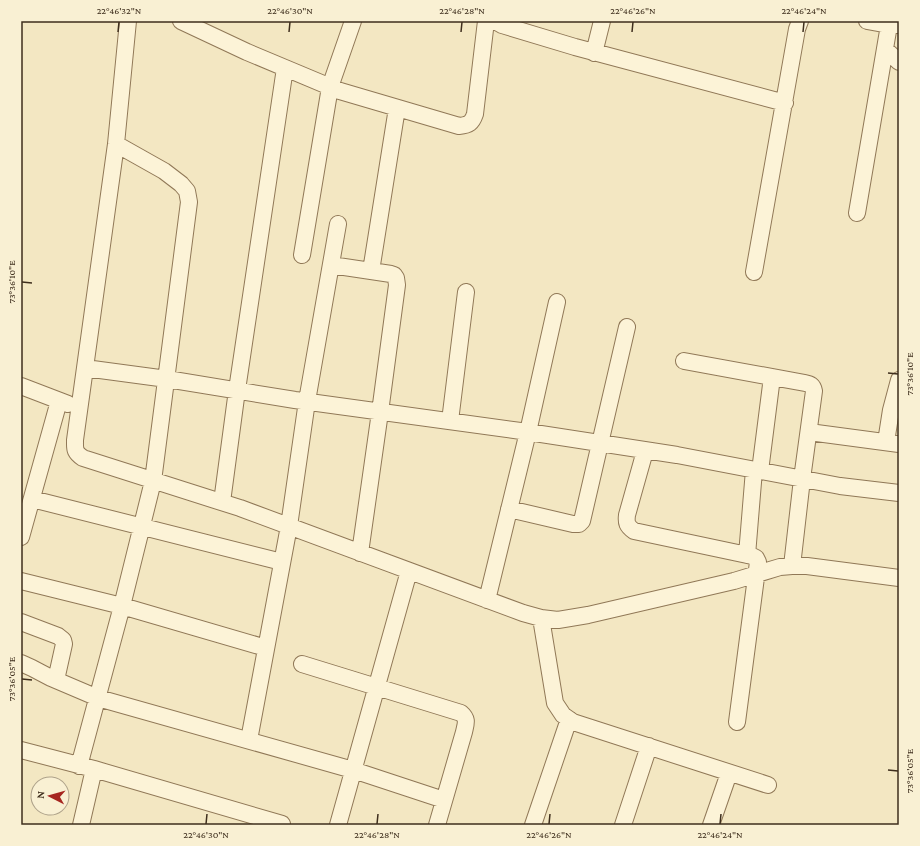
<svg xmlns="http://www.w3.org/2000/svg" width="920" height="846" font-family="'Crimson Pro',serif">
  <rect width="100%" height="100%" fill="#f3e7c2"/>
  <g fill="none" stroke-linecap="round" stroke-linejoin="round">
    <g stroke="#907857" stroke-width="18">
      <path id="minor" d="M128,21L116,144L75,440C75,449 74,452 83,458L240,508L523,613L541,618L558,620L588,615L734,581L780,567L792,566H807L899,578
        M181,21L247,52L340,91L459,126C469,125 472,123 475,114L486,21
        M495,21L502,25L575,47L785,103
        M867,21L889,25H899
        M885,49L899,62
        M594,53L602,21
        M857,213L889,25
        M302,255L330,87L353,21
        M331,265L391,274L394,275L396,278L397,285L380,412L360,553
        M371,271L397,108
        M754,272L797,29L800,21
        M684,361L805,383C810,384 813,385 814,391L802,479L792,566
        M85,368L167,379L295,400L528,432L677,455L840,486L899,493
        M21,386L68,404
        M450,421L466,292
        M809,432L899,444
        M886,442L891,410L899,380
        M645,451L627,515C626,523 627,526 634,531L752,556L756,558L758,562L737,722
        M760,471L772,377
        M32,499L282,562
        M222,502L237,390L285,68
        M509,509L573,524H579L582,521L627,327
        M21,537L59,401
        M747,555L754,470
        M21,581L122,606L266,648
        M487,600L528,432L557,302
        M541,618L555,703L563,715L573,722L768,785
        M21,622L58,636L63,640L64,644L56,680
        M21,663L32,668L51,678L98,698L353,770L444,800
        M302,664L461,713C468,719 466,723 464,732L437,825
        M249,740L289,526L307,401L338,224
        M21,750L94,769L282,824
        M79,766L122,606L153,481L189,202L187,191L181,184L164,171L116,144
        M81,825L94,769
        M338,825L409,571
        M533,825L569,719
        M623,825L649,746
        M711,825L729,773"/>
    </g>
    <use href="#minor" stroke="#fcf3d7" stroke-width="16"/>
  </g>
  <path fill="none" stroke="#3e2e1d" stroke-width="1.5" d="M118,32L119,22M289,32L290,22M461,32L462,22M632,32L633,22M803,32L804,22M22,282L32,283M888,373L898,374M22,679L32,680M888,770L898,771M206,824L207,814M377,824L378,814M549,824L550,814M720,824L721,814"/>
  <rect width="920" height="846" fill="none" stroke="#f9f0d3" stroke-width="44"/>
  <g transform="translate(50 796) rotate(276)"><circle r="19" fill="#f9f0d3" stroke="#aea28a"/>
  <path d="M0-3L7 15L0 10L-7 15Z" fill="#a62620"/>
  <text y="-6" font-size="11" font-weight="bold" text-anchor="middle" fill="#3e2e1d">N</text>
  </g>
  <rect x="22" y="22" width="876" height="802" fill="none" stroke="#3e2e1d" stroke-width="1.5"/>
  <g font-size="10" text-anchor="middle" fill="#3e2e1d">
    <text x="119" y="14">22°46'32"N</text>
    <text x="290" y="14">22°46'30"N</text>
    <text x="462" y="14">22°46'28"N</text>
    <text x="633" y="14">22°46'26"N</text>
    <text x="804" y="14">22°46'24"N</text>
    <text transform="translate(11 282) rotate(-90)" y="4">73°36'10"E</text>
    <text transform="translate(909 374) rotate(-90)" y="4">73°36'10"E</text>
    <text transform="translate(11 679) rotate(-90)" y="4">73°36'05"E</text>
    <text transform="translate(909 771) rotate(-90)" y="4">73°36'05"E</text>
    <text x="206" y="838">22°46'30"N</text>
    <text x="377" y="838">22°46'28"N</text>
    <text x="549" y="838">22°46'26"N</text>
    <text x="720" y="838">22°46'24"N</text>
  </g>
</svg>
